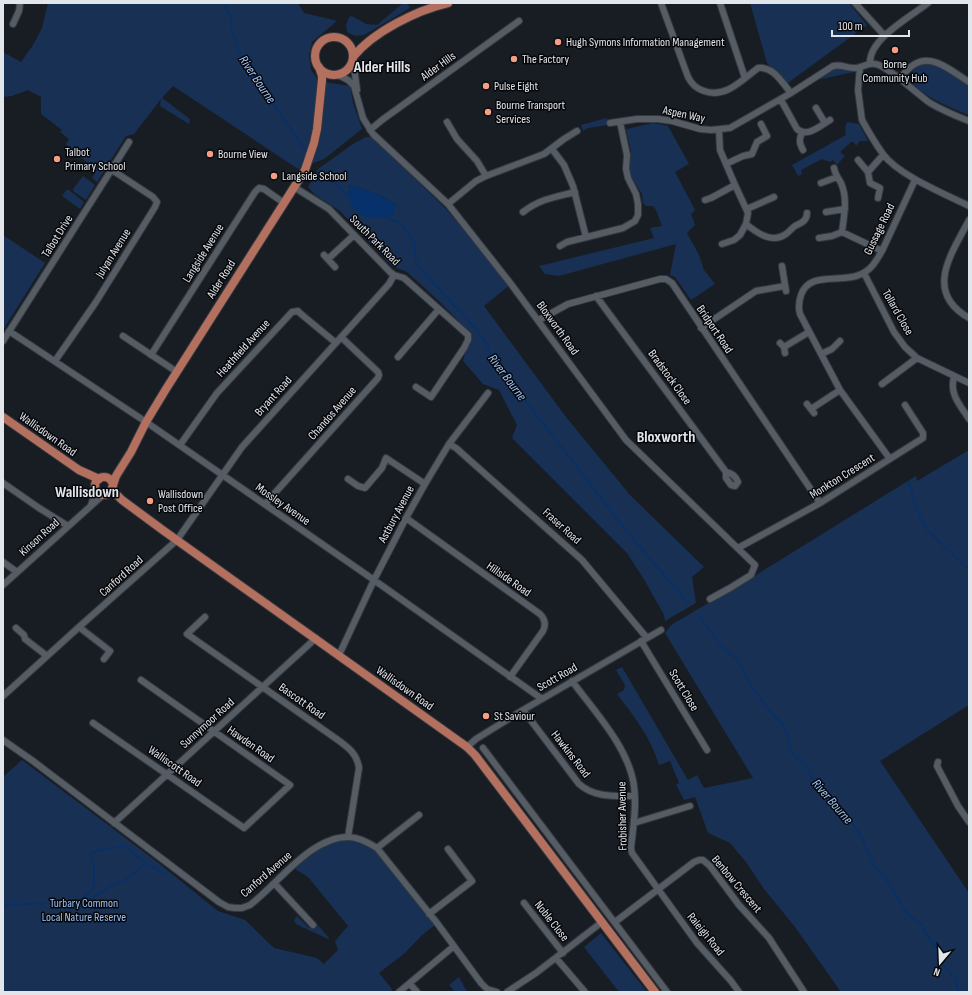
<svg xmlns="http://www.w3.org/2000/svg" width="972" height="995" font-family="'Sofia Sans Condensed',sans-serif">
  <rect width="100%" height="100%" fill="#181d24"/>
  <path fill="#173054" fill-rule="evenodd" d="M48,3H298L304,13L334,20L337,21L312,42L309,55L311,70L319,81L350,86L353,103L362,129L324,159L298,169L173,86L162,98L190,119L189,124L160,106L161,99L134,134L126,136L97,182L92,178L97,170L73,151L66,144L69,139L60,132L62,130L41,114V97L28,90L12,96L3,97V52L21,62L33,45L42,28Z
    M403,3H407L410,8L364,35L355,36L347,32L346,25L349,17L352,16L366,24L377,25Z
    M750,3H849L867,25L785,85L767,63Z
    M927,63L939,67L969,85V115C956,110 910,92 910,76C913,68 919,65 927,63Z
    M836,67L852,70L854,72L817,80Z
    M607,118L608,125L588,128L583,131L581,125Z
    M847,122L859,124L868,141H860L856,146L854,142H851L840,152L845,156L837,165L833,160L830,162L822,159L801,170L802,174L798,176L792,165L846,135L845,128Z
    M653,123L668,126L689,164L675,172L695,210L691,214L695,225L687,233L699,255L704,270L715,284L691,300L675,277L670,275L676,244L559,276L545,274L539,266L654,238L650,228L662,226L656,210L653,206H646L643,203L642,194L630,175L629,164L631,151L626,130L627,129Z
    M366,137H372L446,209L511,284L484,306L566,417L630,495L704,567L692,577L696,603L665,621L664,615L645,581L627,553L512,438L517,425L499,390L483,384L463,361L466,349L471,344L469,332L439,301L407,272L392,266L340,211L314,194L308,187L318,169L353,144ZM350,185L379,195L397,205L348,194Z
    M83,176L95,185L86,200L73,191V189Z
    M66,190H69L84,202L80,209L62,196Z
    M3,235L45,263L3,330Z
    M969,450V705L880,761L969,893V992H841L795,927L764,889L746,862L730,843L708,833L695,797L684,800L676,784L679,783L670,761L659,765C651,738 634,716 617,694L624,690L625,685L616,670L622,667L688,780L697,775L704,788L753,778L665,633L666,632L671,625L751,578L916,476L917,481Z
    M22,760L156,861L218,911L245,920L274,948L317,958L324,964L338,950L335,941L348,926L308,877L295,869L311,853L331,841L348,840L357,842L374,849L435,925L422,935L405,953L379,973L392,989L391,992H3V777Z
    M297,916L308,927L310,928L316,923L329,938L328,939L296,924L294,920Z
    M601,933L647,992H619L584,947Z
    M459,977L467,992H455L449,985Z"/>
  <path fill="#06316a" d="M350,185L379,195L397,205L392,216L368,218L357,212L350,202L348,194Z"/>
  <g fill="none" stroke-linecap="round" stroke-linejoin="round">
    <path stroke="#06316a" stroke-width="1.5" d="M224,3L226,9L232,17L230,24L238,49L256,79L306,151
      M320,170L349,196
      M383,216L401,223L414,242L416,264L476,329L489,348L491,356L628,533L688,603
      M909,482L915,505L921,520L927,530L969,570
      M699,616L725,650L736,658L753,689L771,712L784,726L788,736L790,750L799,761L804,760L806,766L811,776L820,787L826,790L840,812L847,816L860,834L875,868L885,878L909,916L921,923L925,932L937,949L938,959L956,979L957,988L960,992
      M73,902L84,903L116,883L125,880L146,863
      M3,905L50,903L65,906L71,902L83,899L94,886V863L90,854L96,851L123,846L146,863L165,874"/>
    <g stroke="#35383e" stroke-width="8">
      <path id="minor" d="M661,3L688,77C691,83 697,89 704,91C725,99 742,80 758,68C774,66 782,83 791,93L833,66C841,64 846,68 854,68C861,69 867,62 875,64C887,65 918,95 930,103C942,110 956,116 969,121
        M720,3L745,78
        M855,3L884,35
        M13,24L19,11L20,3
        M353,59L357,90
        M870,63C869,39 910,17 928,3
        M860,67L858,90L862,120C868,131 875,143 883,154C898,175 945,194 969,206
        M338,75L348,80L354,86L363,118L373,134L448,204L511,284L626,440L755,565L751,575L730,588L710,599
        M899,79C904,74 909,67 915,64C933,53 954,73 969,82
        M781,100L797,129C807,138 820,126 830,120
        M816,108L825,123
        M447,122L457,139L477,161L486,176
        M610,123L637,119H658L672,121L700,129L711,130L730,128L791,93
        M370,130L382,120L519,21
        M719,130L720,150L735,185L748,213L746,224L740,235L734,240L722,244
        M802,132C799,140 799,143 803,150
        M552,149L564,165L573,186L586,237
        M858,160L868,172L883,155
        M726,164L743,156L752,154L757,142L767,136L761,124
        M834,168C835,174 838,178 841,183C848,199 844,215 842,232L882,251
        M868,172L870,183L880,188L878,198
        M821,183L837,177
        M294,187L329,209L390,272L394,275L404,278L468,335V340L464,348L431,397L416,387
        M705,200L711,198L735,185
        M448,204L476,181L486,176L544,154L564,139L577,131
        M747,209L774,197
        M523,212C540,199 555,197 575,192
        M826,212L845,209
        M969,220C952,253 923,292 969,318
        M746,224C757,233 772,244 786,234C789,232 792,228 795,226C801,223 807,221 807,213
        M819,238L832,236L842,232
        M560,246L567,242L623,228L635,221L638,215V204L636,194L628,178L626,169L627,155L620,122
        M324,255L335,267
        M328,259L354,235
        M782,266L786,291
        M864,273L894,332L905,347L917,358L969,383
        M596,296L726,472C732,473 736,477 738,482L735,486L731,485L726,478V472
        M539,320L568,304L660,279H666L672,283L820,503
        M701,328L756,291L785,286
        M9,331L146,422L374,580L542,699
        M123,336L177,372
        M3,341L129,142
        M780,343L784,347L785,353
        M784,347L809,332
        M821,354L832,349L840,341
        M151,355L255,192L259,188L264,189L284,203
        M398,357L439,309
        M55,361L96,302L155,207L157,202L153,197L112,170
        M954,377C949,394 960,405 969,419
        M882,384L917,358
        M807,404L814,413
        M811,409L840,390
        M449,444L456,448L582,560L647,638
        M180,445L217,393L292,312L298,311L301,314L336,343
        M890,459L840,390L800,314C798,307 799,301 801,295C809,271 841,283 859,275C871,271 876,261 882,251L915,180
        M348,479L358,486L365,488L382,468L386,458L425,484
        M3,483L39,508L68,526
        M265,504L378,378L379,375L378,372L341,337
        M91,505L96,491
        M406,518L540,614C545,619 546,625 543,631L510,677
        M738,548L820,503L923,438V433L905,405
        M3,562L17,572
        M3,585L103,495
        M205,617L187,634L338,740C349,748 357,754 359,768L348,837
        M79,627L110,651L104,659
        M16,628L24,635L25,639L47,656
        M641,641L707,750
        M339,655L374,580L406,518L425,484L449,444L488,393
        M572,681C595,712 629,748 634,786C637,807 633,828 631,848L632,853L697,943L731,981L739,992
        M3,696L79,627L177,540L242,447L389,284L394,275
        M523,710L579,784C595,798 615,796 635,796
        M93,723L244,828L290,785L141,680
        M3,740L33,761L219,902L228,907L235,908H242L250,905C278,884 311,836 349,837C359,837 369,843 377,848L437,923L481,983L487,989L497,992
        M467,747L476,739L523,710L661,630
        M483,748L667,992
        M938,762L937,766L958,806L969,822
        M114,823L316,638
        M634,823L690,806
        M377,848L419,815
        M275,884L313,925
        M524,903L563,953
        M429,914L472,881L448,849
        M615,922L694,862L699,860H703L710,866L739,905L769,938L804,992
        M556,958L585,992
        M410,984L417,992
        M399,992L454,946
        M507,992L536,973L602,922"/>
    </g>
    <g stroke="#35383e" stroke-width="10">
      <path id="major" d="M315 56a19 19 0 1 1 38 0a19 19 0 1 1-38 0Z
        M353,57C373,32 417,10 448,3
        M3,417L79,470L99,479
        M95 486a9 9 0 1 1 18 0a9 9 0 1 1-18 0Z
        M112,488L116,476L131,452L146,422L166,389L305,170L314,143L317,129L322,80V76L319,67
        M112,490L122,500L164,531L467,747L475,755L655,992"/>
    </g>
    <use href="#minor" stroke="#565c64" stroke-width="6"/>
    <use href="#major" stroke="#b4705f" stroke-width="8"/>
  </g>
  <g fill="#f49e86" stroke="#06070a" stroke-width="1.5">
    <circle cx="558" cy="42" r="4"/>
    <circle cx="895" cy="50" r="4"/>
    <circle cx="514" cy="59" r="4"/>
    <circle cx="486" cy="86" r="4"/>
    <circle cx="488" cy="112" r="4"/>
    <circle cx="210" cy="154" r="4"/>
    <circle cx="57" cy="159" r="4"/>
    <circle cx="274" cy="176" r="4"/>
    <circle cx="150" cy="501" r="4"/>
    <circle cx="486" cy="716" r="4"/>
  </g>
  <g text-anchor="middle" stroke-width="3" stroke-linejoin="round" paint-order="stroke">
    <g font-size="12" fill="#e2e5ea" stroke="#06070a" text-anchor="start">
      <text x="566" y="46">Hugh Symons Information Management</text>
      <text x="522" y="63">The Factory</text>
      <text x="895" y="68" text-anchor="middle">Borne<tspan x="895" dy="14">Community Hub</tspan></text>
      <text x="494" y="90">Pulse Eight</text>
      <text x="496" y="109">Bourne Transport<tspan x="496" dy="14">Services</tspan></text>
      <text x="65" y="156">Talbot<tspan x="65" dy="14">Primary School</tspan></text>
      <text x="218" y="158">Bourne View</text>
      <text x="282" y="180">Langside School</text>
      <text x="158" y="498">Wallisdown<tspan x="158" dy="14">Post Office</tspan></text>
      <text x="494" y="720">St Saviour</text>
    </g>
    <g font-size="12" fill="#e2e5ea" stroke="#06070a">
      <text transform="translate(438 66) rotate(-36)" y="4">Alder Hills</text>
      <text transform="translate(684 114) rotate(12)" y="4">Aspen Way</text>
      <text transform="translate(879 229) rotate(-64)" y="4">Gussage Road</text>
      <text transform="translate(57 236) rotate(-58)" y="4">Talbot Drive</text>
      <text transform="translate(375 240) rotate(45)" y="4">South Park Road</text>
      <text transform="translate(113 253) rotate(-58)" y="4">Julyan Avenue</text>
      <text transform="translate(203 253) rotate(-58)" y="4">Langside Avenue</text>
      <text transform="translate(221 279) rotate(-58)" y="4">Alder Road</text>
      <text transform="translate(898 312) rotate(60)" y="4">Tollard Close</text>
      <text transform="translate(558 328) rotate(54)" y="4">Bloxworth Road</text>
      <text transform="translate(715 329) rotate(56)" y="4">Bridport Road</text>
      <text transform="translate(243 348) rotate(-48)" y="4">Heathfield Avenue</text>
      <text transform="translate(670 377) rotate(54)" y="4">Bradstock Close</text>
      <text transform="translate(273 396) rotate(-48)" y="4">Bryant Road</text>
      <text transform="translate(332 413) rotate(-49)" y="4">Chandos Avenue</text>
      <text transform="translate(48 434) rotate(35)" y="4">Wallisdown Road</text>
      <text transform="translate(842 476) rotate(-32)" y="4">Monkton Crescent</text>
      <text transform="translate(283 504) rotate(35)" y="4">Mossley Avenue</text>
      <text transform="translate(396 514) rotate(-62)" y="4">Astbury Avenue</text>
      <text transform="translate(562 526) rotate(42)" y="4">Fraser Road</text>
      <text transform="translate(39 537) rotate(-42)" y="4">Kinson Road</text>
      <text transform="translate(121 576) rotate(-42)" y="4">Canford Road</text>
      <text transform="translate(509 579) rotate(35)" y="4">Hillside Road</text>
      <text transform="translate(557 677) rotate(-30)" y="4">Scott Road</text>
      <text transform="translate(405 688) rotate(35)" y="4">Wallisdown Road</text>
      <text transform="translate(684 690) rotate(59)" y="4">Scott Close</text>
      <text transform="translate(302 701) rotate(35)" y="4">Bascott Road</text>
      <text transform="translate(207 723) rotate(-42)" y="4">Sunnymoor Road</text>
      <text transform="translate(251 744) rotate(35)" y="4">Hawden Road</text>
      <text transform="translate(571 754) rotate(52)" y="4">Hawkins Road</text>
      <text transform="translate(175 766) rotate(35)" y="4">Walliscott Road</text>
      <text transform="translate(622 816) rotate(-91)" y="4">Frobisher Avenue</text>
      <text transform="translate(266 874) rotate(-41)" y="4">Canford Avenue</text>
      <text transform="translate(737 884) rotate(50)" y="4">Benbow Crescent</text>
      <text transform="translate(552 921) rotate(52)" y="4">Noble Close</text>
      <text transform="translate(706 934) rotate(51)" y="4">Raleigh Road</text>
    </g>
    <g font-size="12" fill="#9dc1f5" stroke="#06070a">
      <text x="84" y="907">Turbary Common<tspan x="84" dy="14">Local Nature Reserve</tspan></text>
    </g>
    <g font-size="13" font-style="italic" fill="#a2c6fa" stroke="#06070a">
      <text transform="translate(258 79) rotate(56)" y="5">River Bourne</text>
      <text transform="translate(508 377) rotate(53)" y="5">River Bourne</text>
      <text transform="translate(833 801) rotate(49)" y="5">River Bourne</text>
    </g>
    <g font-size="16" font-weight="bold" fill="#e2e5ea" stroke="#06070a">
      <text x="382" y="72">Alder Hills</text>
      <text x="666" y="442">Bloxworth</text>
      <text x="87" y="497">Wallisdown</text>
    </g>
  </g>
  <rect width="972" height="995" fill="none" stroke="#e2e5ea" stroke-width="8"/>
  <g transform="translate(940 963) rotate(199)" stroke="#06070a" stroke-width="3" paint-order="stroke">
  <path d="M0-3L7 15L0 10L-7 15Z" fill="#e2e5ea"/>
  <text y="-6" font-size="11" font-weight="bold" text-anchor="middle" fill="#e2e5ea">N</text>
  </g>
  <path d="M832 30v6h77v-6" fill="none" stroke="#e2e5ea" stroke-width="2"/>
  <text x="838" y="30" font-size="12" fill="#e2e5ea" stroke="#06070a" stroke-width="3" paint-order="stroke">100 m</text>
</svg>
